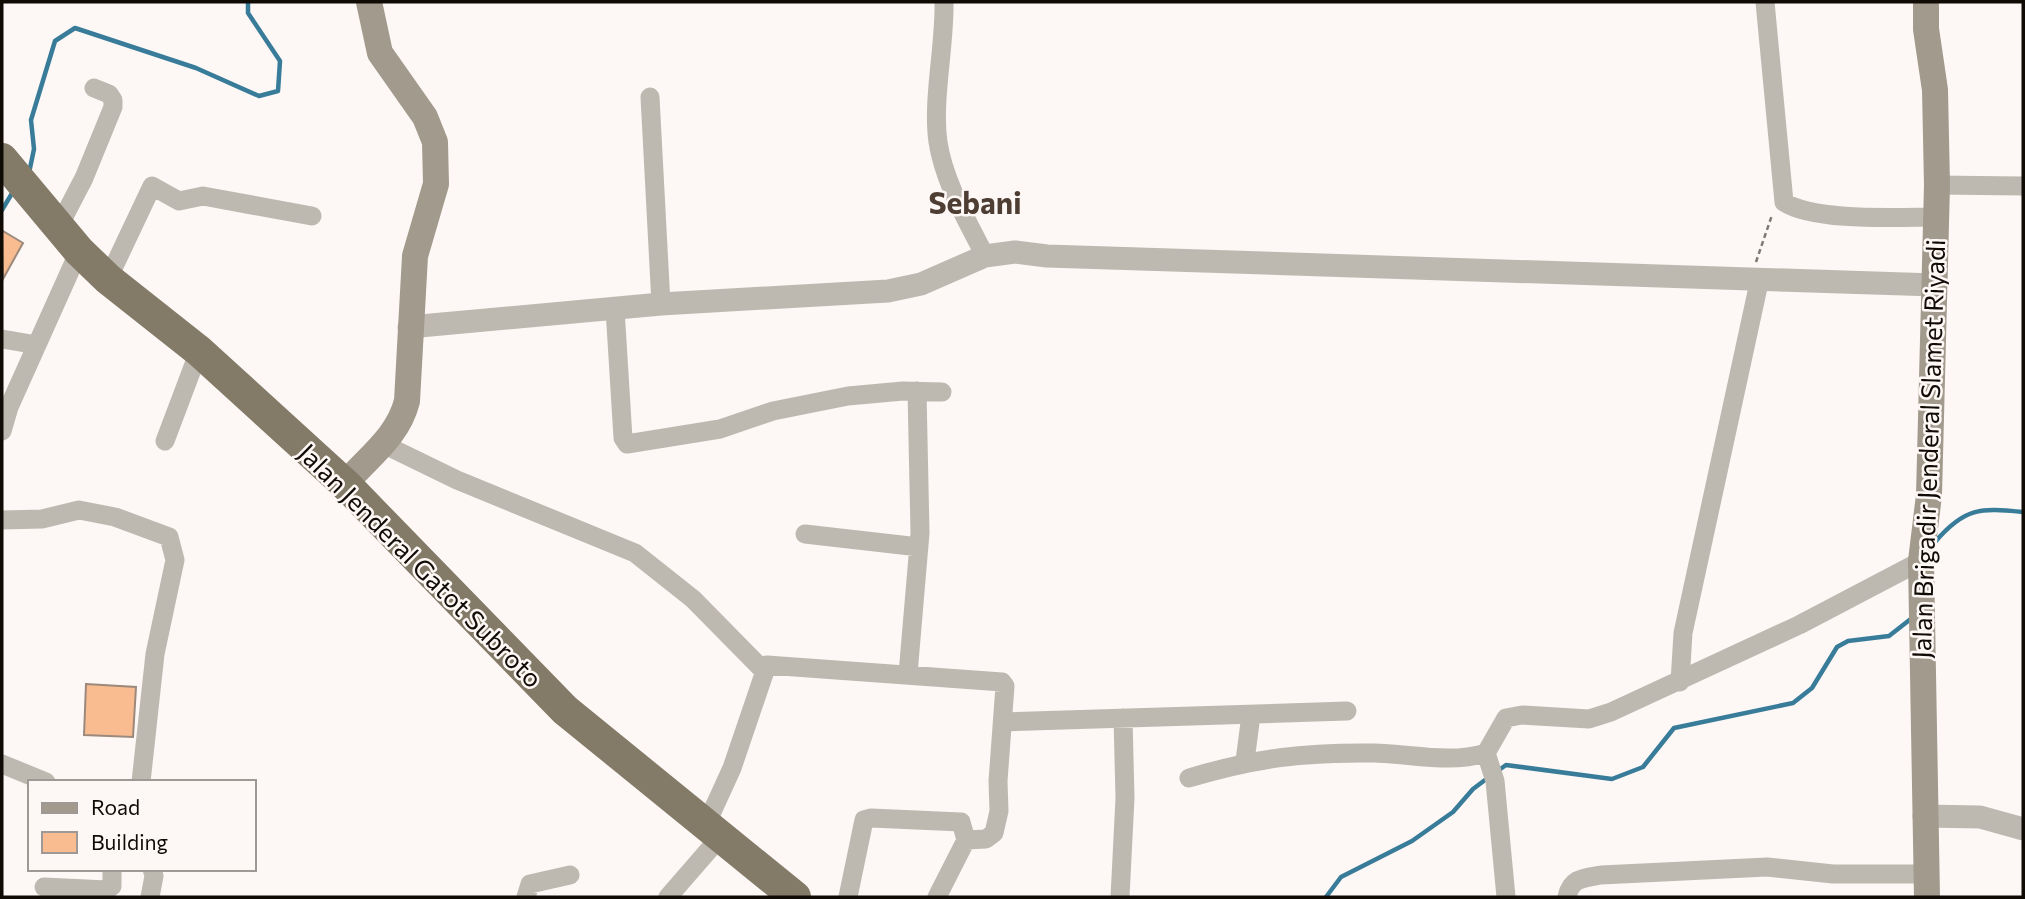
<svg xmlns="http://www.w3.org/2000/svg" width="2025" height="899" font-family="Commissioner,sans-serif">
  <rect width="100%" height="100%" fill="#fdf8f5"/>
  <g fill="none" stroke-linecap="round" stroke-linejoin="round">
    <path stroke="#387c9a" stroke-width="4.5" d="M29,173L34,149L31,120L55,41L75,28L196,68L259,96L278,91L280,61L248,13V2
      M2,210L14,190
      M1935,542C1965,507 1980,508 2023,512
      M1499,770L1506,765L1612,779L1643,767L1674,728L1793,703L1812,688L1837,647L1848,641L1889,636L1912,618
      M1326,897L1341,877L1412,841L1453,812L1473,789L1489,777"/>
  </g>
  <path fill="#f9bc91" stroke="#9c897c" stroke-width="2" d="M3,231L23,243L3,279L2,233Z
    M86,684L136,687L133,737L84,735Z"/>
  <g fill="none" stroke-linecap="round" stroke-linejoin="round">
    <path stroke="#7f7975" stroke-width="2.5" stroke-dasharray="5 3.5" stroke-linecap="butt" d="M1756,262L1772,215"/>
    <path stroke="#beb9b0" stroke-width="19" d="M944,2C945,46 932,100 938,142C944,182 967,220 985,256
      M1765,2L1784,202C1814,222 1900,217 1936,217
      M650,97L661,304
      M1937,185L2023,186
      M58,228L84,178L113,107V100L109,94L94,88
      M108,279L152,186L179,201L203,196L312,216
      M615,309L623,438L627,444L720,429L773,411L848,396L903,391L942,392
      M2,339L37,345
      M2,431L9,407L79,251
      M165,441L199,351
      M383,444L457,480L635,553L693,599L763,670
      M2,520L42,519L79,510L115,517L169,537L175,560L155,654L141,782
      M805,534L919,547
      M908,674L920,533L917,391
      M1680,682L1683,633L1760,278
      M1003,722L1347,711
      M1486,753L1495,781L1506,897
      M1245,761L1251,715
      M2,764L46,782
      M1189,778C1255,758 1305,752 1374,753C1412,754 1450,764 1486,753L1506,718L1522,715L1589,719L1611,712L1799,625L1921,561
      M706,825L732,768L767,665L1002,682L1005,686L998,781L999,811L994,833L986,839L966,840L961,822L871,818L864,820L848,897
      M44,887L107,890L112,886V869
      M150,897L154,876L152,869
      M526,897L530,884L570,875
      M668,897L721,836
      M937,897L966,840
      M1120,897L1125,798L1123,718
      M1567,897C1571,878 1583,878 1601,875L1767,867L1833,874H1927"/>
    <path stroke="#beb9b0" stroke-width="23" d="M409,327L661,304L888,291L921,284L985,256L1015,252L1047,256L1935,285
      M1924,816L1980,817L2023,829"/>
    <path stroke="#a19a8d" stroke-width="26" d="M1926,2V29L1935,90L1937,185L1929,495L1921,561L1927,897
      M345,484C368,457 398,437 407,401L415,256L436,184L435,142L425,117L380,53L369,2"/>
    <path stroke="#837a68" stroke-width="32" d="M2,159L79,251L108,279L199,351L345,484L565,710L795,897"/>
  </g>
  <g text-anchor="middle" stroke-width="5" stroke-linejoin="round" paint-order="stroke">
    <g font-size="26" fill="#110b06" stroke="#fdf8f5">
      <text transform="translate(1929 449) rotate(-88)" y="9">Jalan Brigadir Jenderal Slamet Riyadi</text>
      <text transform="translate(420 566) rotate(45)" y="9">Jalan Jenderal Gatot Subroto</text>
    </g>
    <g font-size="30" font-weight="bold" fill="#4e3d32" stroke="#fdf8f5">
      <text x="975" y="214">Sebani</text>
    </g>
  </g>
  <rect width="2025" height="899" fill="none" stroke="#110b06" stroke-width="7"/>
  <rect x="28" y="780" width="228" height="91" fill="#fdf8f5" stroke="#9f9995" stroke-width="2"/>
  <rect x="42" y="803" width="35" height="10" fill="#a19a8d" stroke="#9f9995" stroke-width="2"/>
  <text x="91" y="815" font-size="21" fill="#110b06">Road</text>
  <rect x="42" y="832" width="35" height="21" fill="#f9bc91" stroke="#9f9995" stroke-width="2"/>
  <text x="91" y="850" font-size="21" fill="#110b06">Building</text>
</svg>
